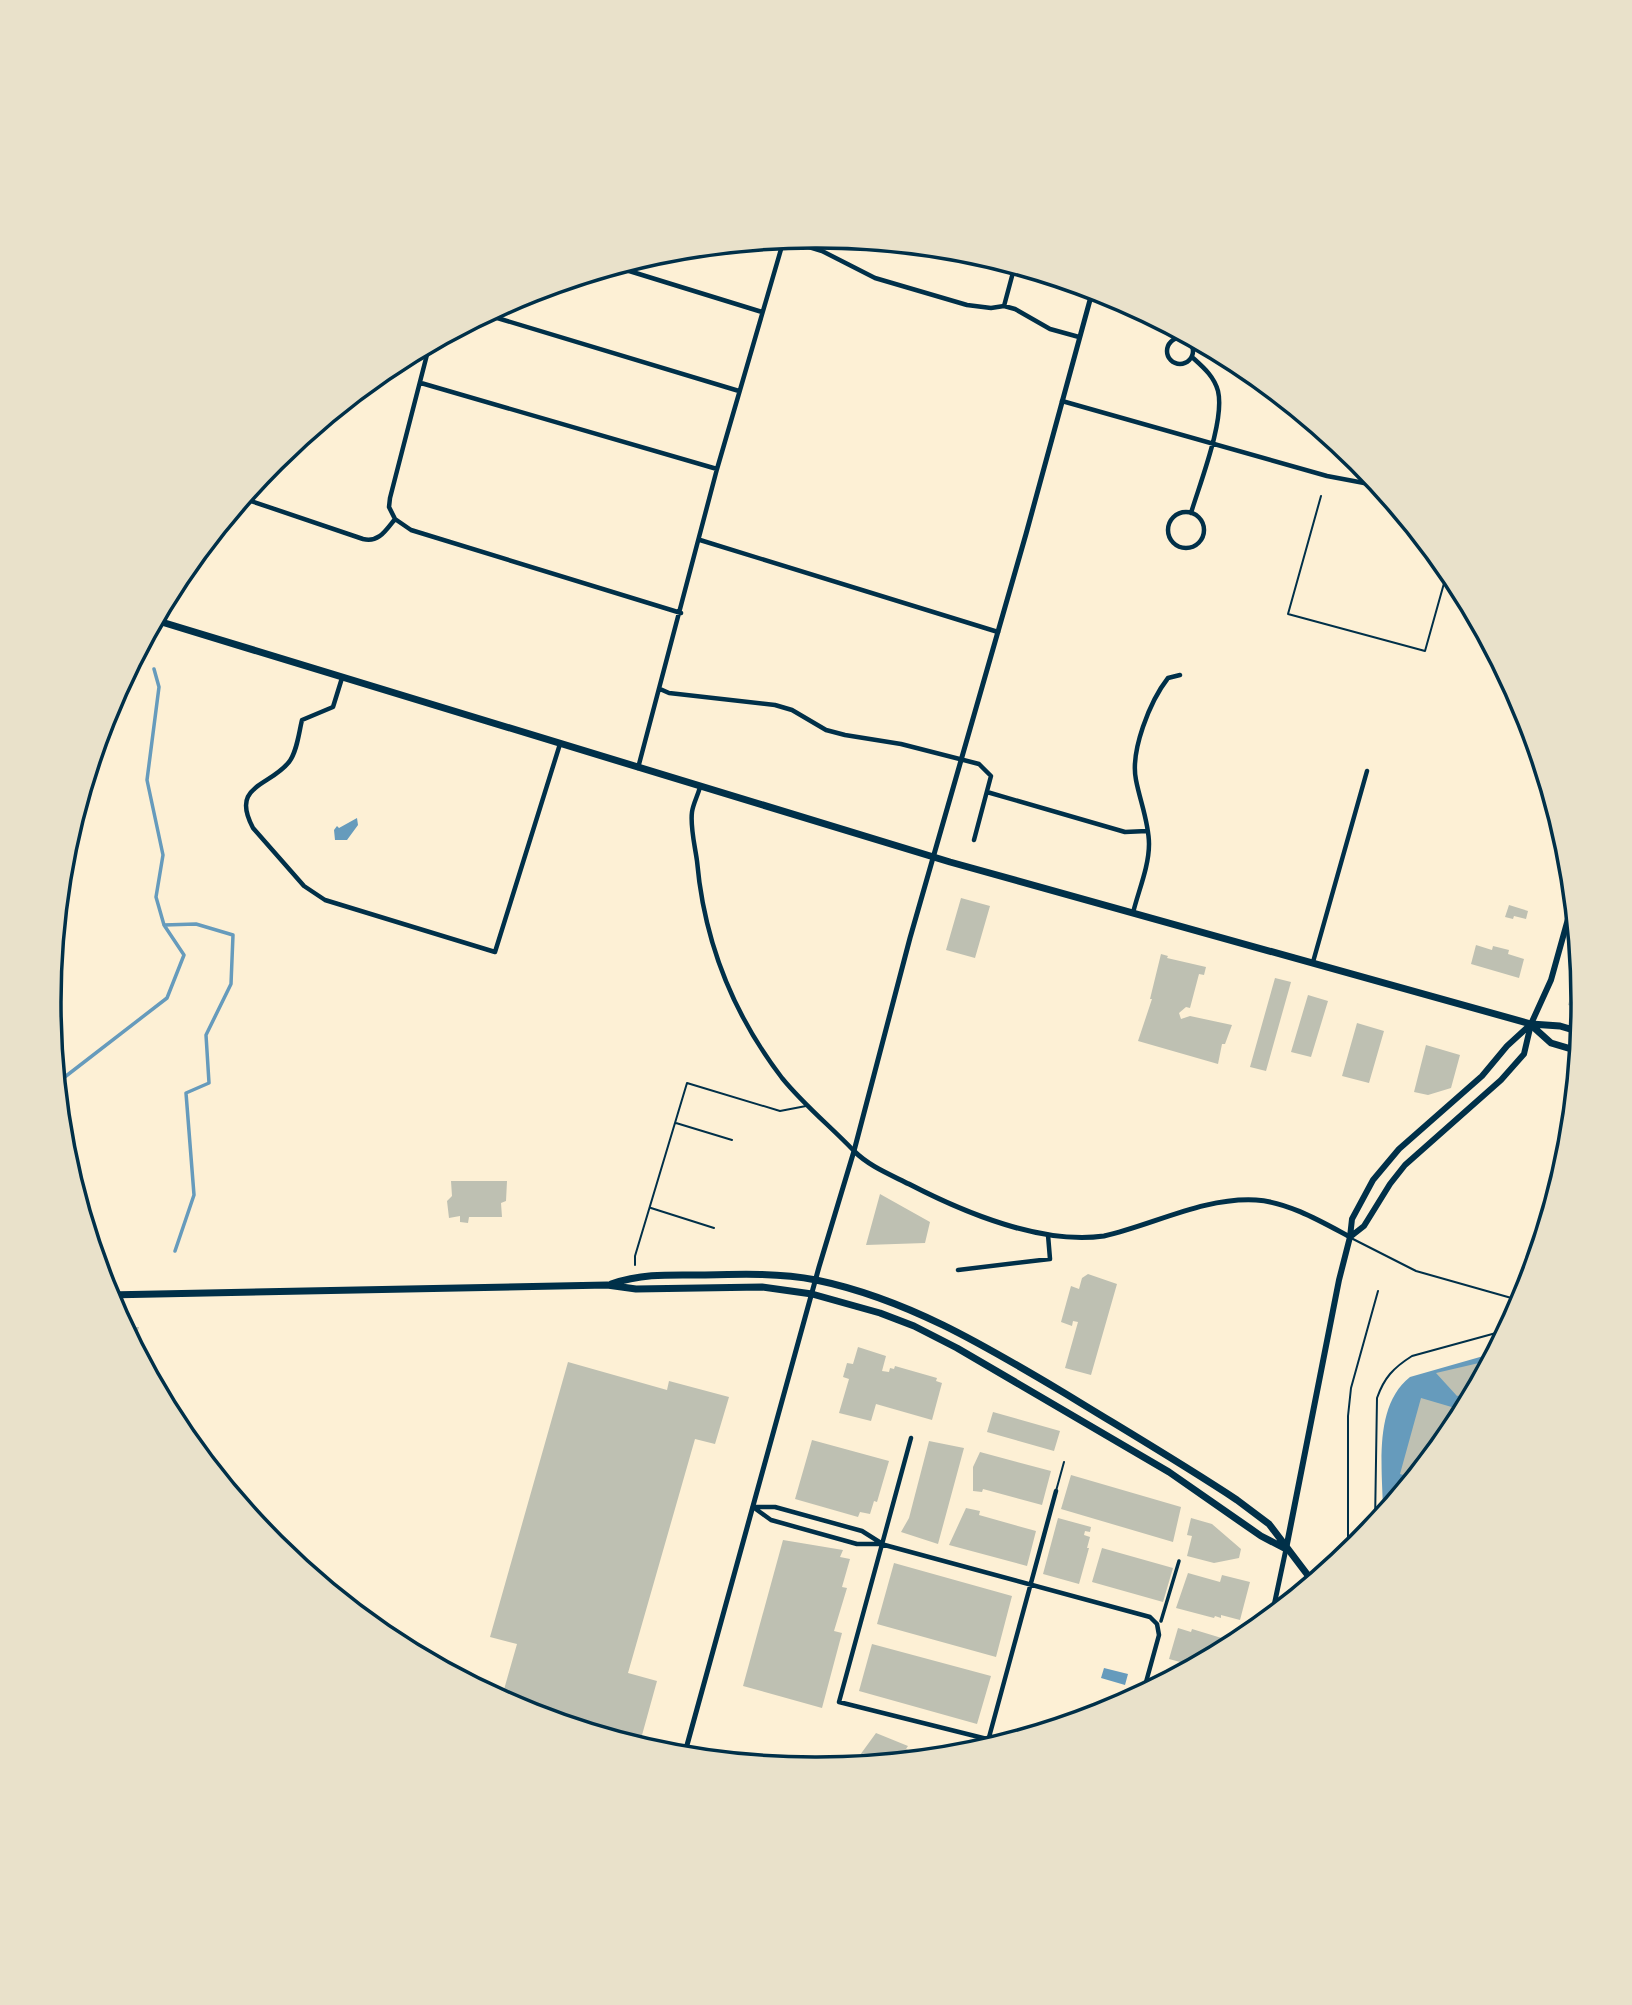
<svg xmlns="http://www.w3.org/2000/svg" width="1632" height="2005" font-family="'Archivo Narrow',sans-serif">
  <rect width="100%" height="100%" fill="#fdf0d5"/>
  <path fill="#669bbc" d="M357,818L358,825L347,840H335L334,830L337,826L339,828Z
    M1494,1353L1454,1429L1383,1515C1383,1472 1372,1407 1410,1377Z
    M1104,1668L1128,1674L1125,1685L1101,1678Z"/>
  <g fill="none" stroke-linecap="round" stroke-linejoin="round">
    <path stroke="#669bbc" stroke-width="3.5" d="M154,669L159,687L147,780L163,855L156,897L164,925L196,924L233,935L231,984L206,1035L209,1083L186,1093L194,1195L175,1251
      M57,1083L167,998L184,955L164,925"/>
  </g>
  <path fill="#bec0b2" d="M961,898L990,906L975,958L946,950Z
    M1509,905L1528,911L1526,919L1514,916L1513,919L1505,917Z
    M1476,945L1492,950L1493,946L1509,950L1508,954L1524,959L1519,978L1471,964Z
    M1161,954L1168,956L1167,958L1206,967L1204,975L1199,974L1190,1008L1186,1007L1179,1013L1181,1019L1190,1016L1232,1025L1225,1044H1222L1218,1064L1138,1041L1152,999H1150Z
    M1579,966L1583,1003L1582,1009L1568,1005Z
    M1275,978L1291,982L1266,1071L1250,1067Z
    M1308,995L1328,1001L1311,1057L1291,1052Z
    M1357,1023L1384,1031L1369,1083L1342,1076Z
    M1426,1045L1460,1055L1451,1088L1428,1095L1414,1092Z
    M451,1181H507L506,1201L501,1203L502,1217H469L468,1223L460,1222V1216L449,1218L447,1201L452,1196Z
    M880,1194L930,1222L925,1243L866,1245Z
    M1088,1274L1117,1284L1091,1375L1065,1368L1078,1322L1073,1321L1072,1326L1061,1322L1071,1286L1079,1289L1082,1278Z
    M124,1327H139L134,1346L131,1341Z
    M858,1347L886,1356L882,1371L889,1372L890,1368L894,1369L895,1366L937,1378L936,1381L942,1383L932,1420L876,1404L871,1421L839,1413L849,1379L843,1377L847,1363L853,1364Z
    M568,1362L667,1390L669,1381L729,1397L715,1444L695,1439L628,1673L657,1681L639,1746L522,1711L501,1700L517,1644L490,1637Z
    M1479,1363L1482,1368L1487,1367L1470,1399L1465,1394L1457,1396L1436,1373Z
    M1421,1398L1455,1408L1447,1436L1413,1478L1400,1474Z
    M993,1412L1060,1431L1054,1451L987,1432Z
    M812,1440L889,1461L877,1502L874,1501L870,1514L860,1512L858,1517L795,1499Z
    M929,1441L964,1448L938,1544L901,1532L909,1518Z
    M980,1452L1051,1471L1042,1505L983,1489L982,1492L973,1491V1467Z
    M1071,1475L1181,1507L1173,1542L1061,1509Z
    M966,1508L980,1511L979,1515L1036,1531L1027,1566L949,1545Z
    M1058,1518L1091,1527L1090,1532L1085,1531L1084,1535L1090,1537L1087,1548H1089L1079,1584L1043,1574Z
    M1191,1518L1212,1524L1241,1549L1239,1558L1214,1563L1187,1556L1192,1536L1187,1535Z
    M783,1540L843,1550L840,1557L850,1559L842,1587L847,1588L834,1631L842,1633L822,1708L743,1686Z
    M1102,1548L1173,1568L1163,1602L1092,1582Z
    M894,1563L1012,1596L996,1657L877,1624Z
    M1188,1573L1220,1582L1222,1575L1250,1582L1240,1620L1221,1615V1618L1215,1616L1214,1618L1176,1608Z
    M1178,1628L1191,1632L1192,1629L1238,1643L1195,1666L1169,1659Z
    M872,1644L991,1676L977,1724L859,1691Z
    M1164,1674L1174,1677L1162,1683Z
    M876,1733L908,1746L906,1749L928,1758L852,1766Z"/>
  <g fill="none" stroke-linecap="round" stroke-linejoin="round">
    <path stroke="#003049" stroke-width="2" d="M1321,496L1288,614L1425,651L1448,569
      M676,1123L732,1140
      M651,1208L714,1228
      M1351,1238L1416,1271L1522,1301
      M635,1265V1256L687,1083L780,1111L806,1106
      M1056,1491L1064,1462
      M1375,1524L1377,1398C1384,1378 1393,1368 1412,1356L1507,1330
      M1348,1554V1416L1351,1388L1378,1291"/>
    <path stroke="#003049" stroke-width="3.5" d="M1161,1621L1179,1561"/>
    <path stroke="#003049" stroke-width="4.5" d="M783,239L822,251L875,278L967,305L991,308L1004,306L1015,309L1050,329L1079,337
      M613,266L762,312
      M1004,306L1015,265
      M484,314L739,391
      M1167 351a13 13 0 1 1 26 0a13 13 0 1 1-26 0Z
      M421,383L717,469
      M1062,401L1327,476L1380,486
      M245,499L363,539C379,543 386,530 395,519L389,507L390,498L430,343
      M1168 530a18 18 0 1 1 36 0a18 18 0 1 1-36 0Z
      M1191,513C1200,483 1225,420 1218,391C1214,376 1203,367 1192,357
      M395,519L411,530L681,613
      M700,540L998,632
      M342,678L333,707L302,720C299,732 297,752 289,762C269,787 230,785 253,828L304,886L325,900L495,952L560,744
      M660,689L669,693L775,705L792,710L826,730L845,735L901,744L979,764L991,776L974,840
      M638,768L717,469L784,239
      M700,787C698,795 693,804 692,812C690,827 695,846 697,861C704,940 733,1014 782,1078C804,1105 830,1126 854,1151
      M987,792L1125,832L1147,831
      M1133,913C1138,892 1149,867 1149,844C1149,823 1140,801 1136,780C1130,751 1150,701 1168,678L1180,675
      M1313,962L1367,771
      M958,1270L1050,1259L1048,1235
      M911,1438L839,1702L1003,1743
      M753,1507L771,1520L857,1544H881L1150,1617L1157,1624L1159,1635L1143,1693
      M753,1507H775L862,1531L881,1543
      M988,1741L1056,1491"/>
    <path stroke="#003049" stroke-width="5" d="M854,1151C869,1166 889,1174 909,1184C963,1212 1042,1245 1104,1236C1153,1225 1204,1197 1256,1200C1288,1202 1322,1222 1350,1237
      M1272,1615L1286,1549
      M684,1756L819,1267L854,1151L910,938L1026,534L1093,289"/>
    <path stroke="#003049" stroke-width="6" d="M1350,1237L1364,1226L1390,1184L1405,1165L1501,1080L1524,1054L1531,1024L1551,980L1573,901
      M1286,1549L1339,1280L1350,1237L1352,1219L1373,1180L1399,1149L1482,1076L1507,1046L1531,1024"/>
    <path stroke="#003049" stroke-width="7" d="M155,620L950,862L1531,1024L1560,1026L1580,1032
      M1531,1025L1551,1043L1578,1051
      M611,1284C644,1273 671,1275 705,1275C742,1274 780,1273 816,1280C908,1299 987,1347 1066,1394C1123,1429 1181,1463 1237,1500L1269,1524L1313,1582
      M107,1295L607,1285L636,1289L762,1287L812,1294L880,1313L914,1326L957,1348L1169,1472L1261,1536L1286,1549"/>
  </g>
  <path d="M0 0H1632V2005H0ZM815 248H817A754 754 0 0 1 1571 1002V1003A754 754 0 0 1 817 1757H815A754 754 0 0 1 61 1003V1002A754 754 0 0 1 815 248Z" fill="#e9e1ca" fill-rule="evenodd"/>
  <path fill="none" stroke="#003049" stroke-width="3.5" d="M815 248H817A754 754 0 0 1 1571 1002V1003A754 754 0 0 1 817 1757H815A754 754 0 0 1 61 1003V1002A754 754 0 0 1 815 248Z"/>
</svg>
